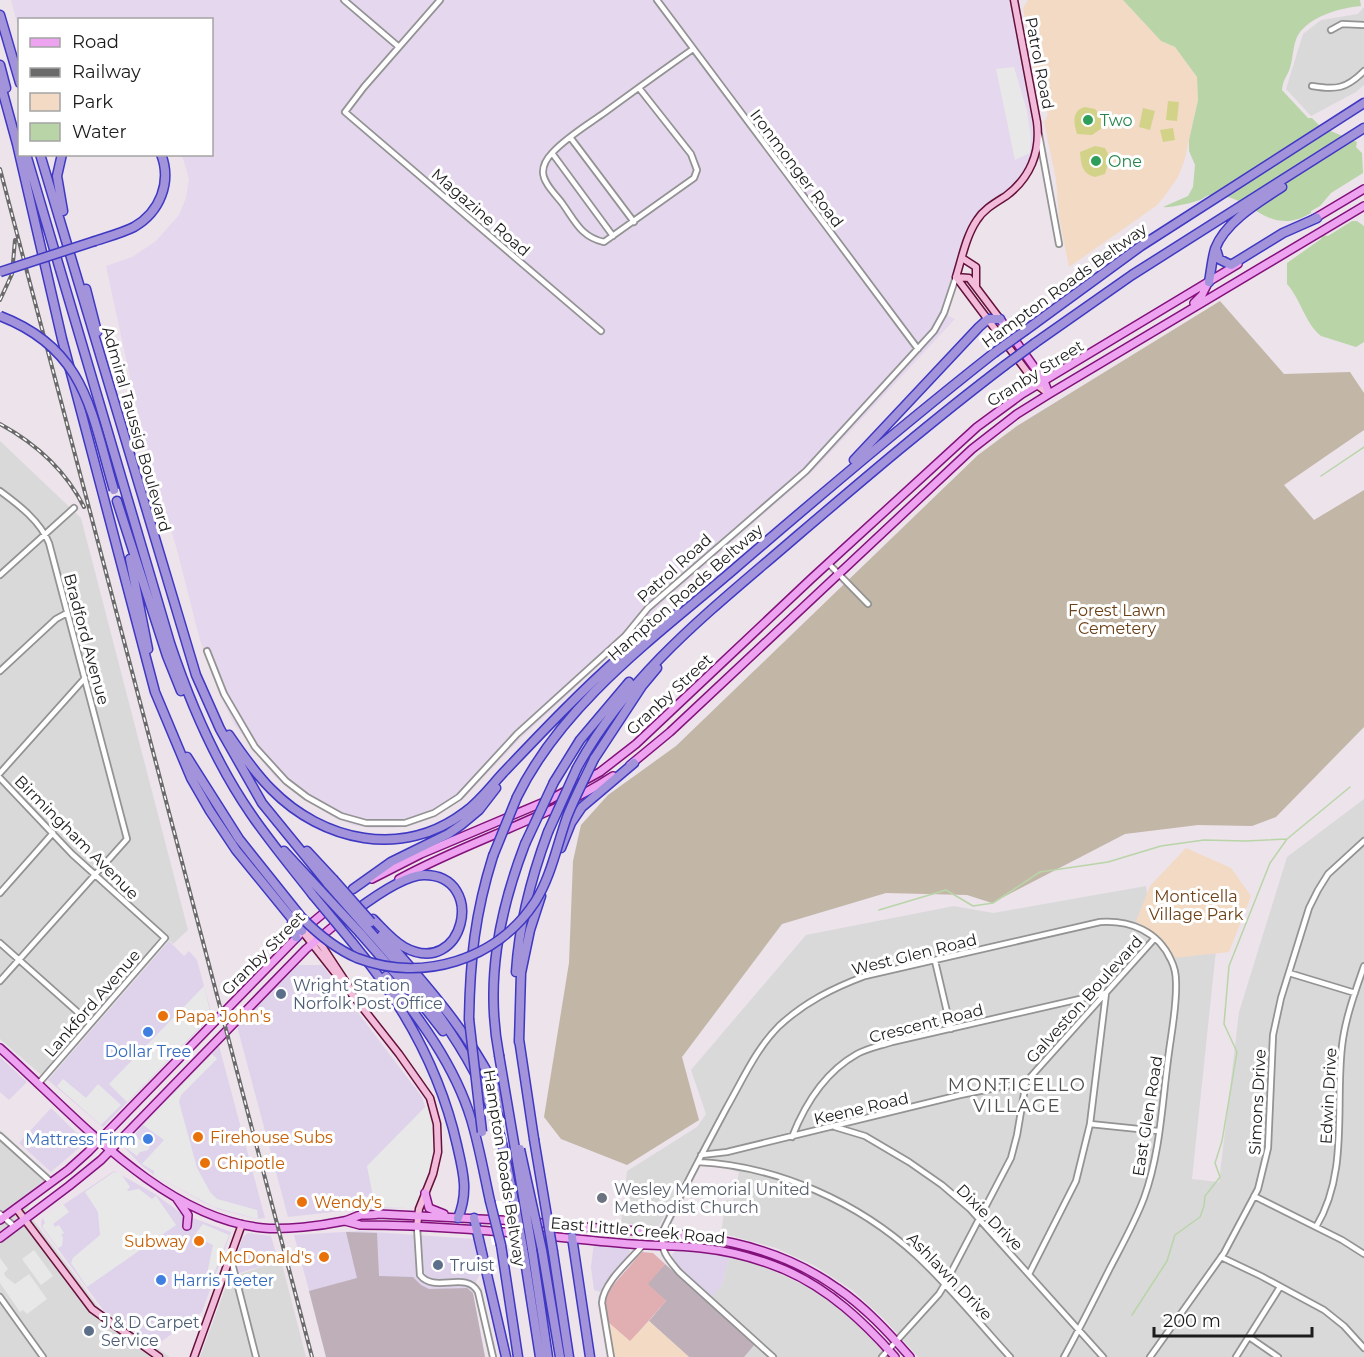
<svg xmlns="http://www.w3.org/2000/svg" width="1364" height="1357" font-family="Montserrat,sans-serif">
  <rect width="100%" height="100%" fill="#ece3eb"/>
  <path fill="#d9d9da" d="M1364,7V85L1356,92L1311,116L1286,89L1303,34L1321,20L1358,14Z
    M0,441L81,518L188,930L173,944L169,940L47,1080L0,1039Z
    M1364,799V1357H918L885,1320L852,1290L815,1266L776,1248L721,1233L726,1200L733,1201L739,1172L695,1159L658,1227L621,1223L627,1171L697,1127L706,1114L691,1070L806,935L954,906L993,913L1146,886L1151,921L1216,950L1192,1179L1219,1182L1239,1012L1287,857Z
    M0,1130L52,1177L26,1210L99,1308L170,1357H0Z
    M729,1256L763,1266L812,1289L853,1318L889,1357H689L649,1321L666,1301L665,1264L708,1301L722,1285Z
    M281,1260L306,1357H200L229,1278Z"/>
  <path fill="#ded3eb" d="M169,941L184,956L189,951L197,960L212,1016L103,1127L48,1080Z
    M298,965H322L422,1097L432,1128L415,1202L406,1208L360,1209L288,1217L237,1026Z
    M219,1046L265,1218L257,1219L218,1209L203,1202L153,1174L141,1165L125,1148L142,1125Z
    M0,1057L27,1082L9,1100L0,1092Z
    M51,1108L86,1142L51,1172L19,1143Z
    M114,1171L155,1194L182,1214L231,1232L202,1312L155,1346L104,1311L41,1226L42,1219Z
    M359,1231L474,1239L480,1274L472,1289L485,1357H327L294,1235Z
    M248,1233L271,1236L278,1261L239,1273L237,1266V1254L243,1237Z
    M594,1243L626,1246L630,1251L629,1257L605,1283L600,1292L594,1290L591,1267Z
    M677,1250L706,1252L729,1256L722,1285L712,1297L673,1262L672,1254Z"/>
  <path fill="#e5d7ed" d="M11,0H1014L1039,132L1026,176L977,220L944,314L955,319L815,469L657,608L627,639L518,741L463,799L433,817L413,825L393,828H371L353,825L333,817L292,791L274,776L234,724L218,691L200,640L176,546L143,437L106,266L132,257L156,241L179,215L186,198L189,179L182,155L212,154V20H20L19,30Z"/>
  <path fill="#bfafb9" d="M346,1232L377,1233L379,1276L413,1277L421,1285L429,1289L467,1288L473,1293L485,1357H326L309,1291L357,1278Z
    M665,1264L755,1344L744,1357H689L649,1321L666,1301L647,1284Z"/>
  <path fill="#e1aeb2" d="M642,1252L653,1253L665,1264L648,1284L666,1301L630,1342L608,1322L605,1297L608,1291Z"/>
  <path fill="#c2b6a6" d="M1220,301L1284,374L1350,372L1364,393V430L1284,485L1314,520L1364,490V727L1276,817L1252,826L1198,825L1125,834L992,903L967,895L886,893L782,924L682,1057L699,1120L627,1165L561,1139L544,1117L569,963L573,861L581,825L608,795L676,746L978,455L1017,426Z"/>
  <path fill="#f2dac4" d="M1028,0H1123L1161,41L1175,47L1197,77L1198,100L1184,162L1178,177L1164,197L1156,206L1069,267L1059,217L1056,179L1044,122L1048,115L1046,107L1040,101L1023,8Z
    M1186,848L1231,868L1251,896L1229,952L1175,958L1160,937L1136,921L1150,886Z
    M649,1321L689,1357H614L608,1322L630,1341Z"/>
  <path fill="#d2d389" d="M1168,101L1179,102L1177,121L1166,120Z
    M1085,107L1095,109L1102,117V128L1092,135L1077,134C1074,123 1071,111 1085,107Z
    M1143,108L1155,111L1150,130L1139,127Z
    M1173,128L1175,140L1163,142L1160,130Z
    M1095,146L1105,148L1110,158L1105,174L1095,177C1082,174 1081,164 1080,152Z"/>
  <path fill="#e8e8e8" d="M1014,67L1027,111L1031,138L1030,153L1015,160L996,69Z
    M204,986L211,1016L127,1102L109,1084Z
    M212,1054L217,1059L181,1095L179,1102L197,1168L210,1192L217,1199L257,1210L258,1219L214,1207L154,1175V1171L142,1164L164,1140L143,1125Z
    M63,1079L86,1098L98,1084L121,1105L101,1125L57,1086Z
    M428,1104L434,1126L433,1161L415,1204L407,1208L375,1207L367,1166Z
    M134,1136L150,1147L148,1150L140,1152L137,1156L126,1148Z
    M114,1172L121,1174L130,1187L127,1190L128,1191L139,1189L152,1199L156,1196L176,1225L87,1287L71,1263L73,1258L100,1235L98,1212L85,1192Z
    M63,1204L69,1212L53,1224L55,1227L59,1225L64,1233L61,1235L63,1237L62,1246L58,1248L42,1226L45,1223L43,1218Z
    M203,1224L229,1235L211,1281L206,1279L213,1245L194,1236Z
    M34,1250L53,1276L41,1285L22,1259Z
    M0,1258L8,1269L4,1273L6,1277L15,1284L29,1274L47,1299L27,1314L23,1310L20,1312L0,1283Z"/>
  <path fill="#b9d5a8" d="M1123,0H1360L1361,6C1340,8 1310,16 1298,35C1293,44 1293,58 1290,68C1287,77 1283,79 1282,90L1308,118H1312L1321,127L1357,142L1356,147L1362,153L1363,173L1331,193L1320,206L1311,211V213C1267,239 1253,194 1212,195C1206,195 1205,198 1200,200C1192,203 1170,208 1163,207L1188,196L1193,187L1195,165L1189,151V140L1198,100L1197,77L1175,47L1161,41Z
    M1352,221H1357L1364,226V342L1356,347L1321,336C1305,323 1301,300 1287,284V263L1321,239L1322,235L1328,236Z"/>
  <path fill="#fff" d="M485,1200L502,1201L509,1245H492Z"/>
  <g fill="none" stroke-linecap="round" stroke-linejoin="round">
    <path stroke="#b9d5a8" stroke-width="1.5" d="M1321,476L1364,447
      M879,910L946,890L973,906L993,903L1040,872L1108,862L1161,846L1204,840L1246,841L1287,839L1350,787
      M1132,1315L1167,1261L1175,1235L1200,1217L1204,1206L1205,1196L1220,1177L1215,1163L1222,1141L1237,1052L1224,1024L1229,966L1270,863L1287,839"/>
    <g stroke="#939393" stroke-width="8">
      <path id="street" d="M344,0L399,47
        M440,0L364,87L345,112L601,331
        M657,0L918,349
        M1331,30L1342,24L1364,25
        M1312,86C1336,90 1346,89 1364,71
        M639,88L691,154L697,170L694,178L604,242C581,237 575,221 562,203C556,195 543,183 543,172C543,165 548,157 553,152C567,137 587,125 604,113C634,91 663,70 693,49
        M1039,135L1059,244
        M570,137L634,222
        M552,153L613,236
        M0,491C19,505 40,521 49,543L127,839L0,981
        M828,563L868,604
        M0,575L74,508
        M207,651L224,694L255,747L286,781L307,797L341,816L366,823H405L434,813L459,797L517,734L625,636L648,608L806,471L934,331L944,313L956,277
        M0,671L56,619L67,613
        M0,773L85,678
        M0,778L72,854L165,938L39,1083
        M0,893L53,833
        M0,943L90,1023
        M935,961L951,1029
        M1289,973L1355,993
        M1090,1124L1158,1131
        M835,1127L865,1136L909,1162L942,1185L970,1209L1103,1357
        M0,1136L51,1182
        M792,1137C805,1104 825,1072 857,1054C868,1048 880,1046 892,1042L1106,993L1090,1124L1076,1181L1029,1274
        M701,1155L727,1152L960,1095L1026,1082
        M698,1162C778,1166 858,1202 917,1256C950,1287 979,1323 1010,1357
        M1254,1196L1342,1240L1364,1254
        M0,1214L15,1227
        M417,1227L420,1275C435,1294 466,1270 478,1292L493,1357
        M1316,1227C1349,1172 1335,1106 1342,1046C1345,1019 1355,992 1364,966
        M1221,1257L1261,1276L1324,1310L1344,1326L1364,1348
        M231,1259L256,1357
        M0,1297L43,1357
        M1249,1337L1278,1357
        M611,1357L602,1303C603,1283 630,1260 643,1245
        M773,1357L679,1272C667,1258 661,1252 662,1233C683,1190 705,1148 727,1107C743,1079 756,1049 779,1026C805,1002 833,988 865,976L1100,922C1130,920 1158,931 1171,960C1174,966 1176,974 1176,982C1177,1007 1171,1034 1168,1059C1162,1105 1160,1154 1144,1198C1135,1222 1122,1245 1110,1268C1095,1298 1080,1328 1064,1357
        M882,1357L939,1294L945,1284L1011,1158L1017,1135L1026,1082L1155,938
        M1150,1357L1224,1253L1258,1189L1268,1148L1273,1035L1281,998L1309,908L1318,890L1328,874L1364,841
        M1236,1357L1280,1287"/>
    </g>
    <g stroke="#65113a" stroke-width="9">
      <path id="secondary" d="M962,258L976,267V286
        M956,277C962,258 966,236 977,220C984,209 995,203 1006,196C1030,178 1041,152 1037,122L1014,0
        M956,277L1037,385L1049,394
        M956,277L969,278L1000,319
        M306,928L322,946L351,990
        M302,931L399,1054L430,1098L437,1124L438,1152L433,1174L419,1209L417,1227
        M16,1208L92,1309L159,1357
        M194,1357L242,1224"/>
    </g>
    <g stroke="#83117b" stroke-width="10">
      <path id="primary" d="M1312,220L1364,189
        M1194,303L1202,295L1208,283
        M1000,319L1044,381L1049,394
        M630,765L670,732L972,449L1017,414L1049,394L1364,206
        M372,879L421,854L551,799L600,772L636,744L811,579L977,427L1022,394L1238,264
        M399,879C468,841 547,819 613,776
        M307,927L344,896
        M0,1048C73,1113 161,1218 263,1228C286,1230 320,1226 344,1221C350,1220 355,1216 361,1215C367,1215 373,1215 379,1214L521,1221
        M425,1193L429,1208L444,1214
        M177,1199L188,1215L187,1226
        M0,1220L68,1170L88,1152L299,935
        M345,1221L360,1225C447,1225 533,1235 619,1243C647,1246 674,1245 701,1248C730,1251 759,1259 785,1270C829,1289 864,1322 895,1357
        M532,1222C562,1225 593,1228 623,1230C701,1235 771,1241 837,1288C865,1307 888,1332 910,1357
        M0,1238L69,1186L101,1160L306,949L348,914"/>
    </g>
    <g stroke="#3f38c2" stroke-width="11">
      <path id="highway" d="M0,15L20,83
        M0,65L6,88
        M0,82L17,144L62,339L155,692L191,778L210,811L236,850L302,931
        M26,154L170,643C190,703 215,762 251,814C270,842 292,868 313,895
        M40,154L196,675L220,729L262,803L328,884
        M62,154L57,176L63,211
        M95,241C107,237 122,233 134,227C160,212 172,182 161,154
        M1216,249L1219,259L1231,265L1283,233L1317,218
        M1209,282C1211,271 1212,259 1215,249C1225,222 1259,202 1282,187
        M86,289L97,332
        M1026,330L1141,246L1364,103
        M1035,343L1132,275L1364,128
        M854,460L979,327L988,319H1000
        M117,501L167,656L181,691
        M130,559L148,649
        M229,735C242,754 255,773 271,789C323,842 403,859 465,812C480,801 491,786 503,773C542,732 581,691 623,654C641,639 657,624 678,613
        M187,757L239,839L302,918
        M594,759L642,686L657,668
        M577,768C630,671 715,607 797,536C865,478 933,420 1004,366
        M554,782L580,740L629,682
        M517,797C563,703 655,637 732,571C818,497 905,423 994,353
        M561,848L571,823L582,807L634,763
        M284,851L321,891
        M307,851L333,879
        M353,889L391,862L448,834L461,825L479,810L496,788
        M355,911C371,899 404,875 424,875C488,875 464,980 404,947C392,940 383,929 373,919
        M292,923L296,937
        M365,926C418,985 471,1048 497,1124C505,1150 509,1178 515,1205
        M360,933L417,998L443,1031
        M382,935C431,990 480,1045 508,1115
        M352,942C402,1002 440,1069 457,1145C463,1171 469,1192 458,1218
        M516,972C519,924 531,878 548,832
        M386,976C420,1019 455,1066 471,1119C479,1145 484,1174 490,1201
        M469,1019C470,960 475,913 493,856
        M519,1039L534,1139
        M519,1042L521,973L530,930L541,896
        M499,1055C485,982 499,912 525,844
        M474,1218L506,1357
        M572,1237L590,1357
        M501,1245L518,1357
        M523,1248L540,1357
        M532,1249L548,1357
        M542,1250L560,1357
        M553,1252L569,1357"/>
    </g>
    <use href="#street" stroke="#fff" stroke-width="4.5"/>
    <use href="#secondary" stroke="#f1bbd9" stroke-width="6"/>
    <use href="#primary" stroke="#eea3f0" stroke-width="7"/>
    <use href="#highway" stroke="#a293db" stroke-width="8"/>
    <g stroke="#6a6a6a" stroke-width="4">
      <path id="rail" d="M0,169L312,1357
        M0,300L12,274L15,240
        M0,424C35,443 66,471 84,507"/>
    </g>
    <use href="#rail" stroke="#fff" stroke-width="1.5" stroke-dasharray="4.5" stroke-linecap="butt"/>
    <g stroke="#3f38c2" stroke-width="11" stroke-linecap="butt">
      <path id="highway-bridge" d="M0,272L95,241
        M0,316C86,349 91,412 114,490
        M994,353L1026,330
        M1004,366L1035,343
        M548,832L577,768
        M525,844L554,782
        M493,856L517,797
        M333,879L371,922
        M328,884L365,926
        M321,891L360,933
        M313,895L352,942
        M302,918C318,934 336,949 357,958C422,983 497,960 535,902C551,877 557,845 567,817C575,797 585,778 594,759
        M469,1019L482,1132
        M499,1055L532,1249
        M534,1139L553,1252
        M520,1149L542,1250
        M490,1201L501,1245
        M515,1205L523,1248"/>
    </g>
    <use href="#highway-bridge" stroke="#a293db" stroke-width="8"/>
  </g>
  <g fill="#2e9e5b" stroke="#fff" stroke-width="2">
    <circle cx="1088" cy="120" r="6"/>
    <circle cx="1096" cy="161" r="6"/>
  </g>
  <g fill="#5c6f8a" stroke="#fff" stroke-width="2">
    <circle cx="281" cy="994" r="6"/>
    <circle cx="438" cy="1265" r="6"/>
    <circle cx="89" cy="1331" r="6"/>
  </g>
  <g fill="#e8710a" stroke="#fff" stroke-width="2">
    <circle cx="163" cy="1016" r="6"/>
    <circle cx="198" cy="1137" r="6"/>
    <circle cx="205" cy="1163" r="6"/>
    <circle cx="302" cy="1202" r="6"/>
    <circle cx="199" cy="1241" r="6"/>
    <circle cx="324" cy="1257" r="6"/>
  </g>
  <g fill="#3f7fe0" stroke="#fff" stroke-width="2">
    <circle cx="148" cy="1032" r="6"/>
    <circle cx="148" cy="1139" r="6"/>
    <circle cx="161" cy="1280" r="6"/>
  </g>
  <circle fill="#6b7280" stroke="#fff" stroke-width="2" cx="602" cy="1198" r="6"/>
  <g text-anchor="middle" stroke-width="6" stroke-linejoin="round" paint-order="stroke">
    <g font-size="16" fill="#1c1c1c" stroke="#fff">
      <text transform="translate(1040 63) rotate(79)" y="6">Patrol Road</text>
      <text transform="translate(797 168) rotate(53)" y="6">Ironmonger Road</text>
      <text transform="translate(481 212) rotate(41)" y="6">Magazine Road</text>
      <text transform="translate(1064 285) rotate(-36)" y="6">Hampton Roads Beltway</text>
      <text transform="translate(1035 373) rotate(-32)" y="6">Granby Street</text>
      <text transform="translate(137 429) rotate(74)" y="6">Admiral Taussig Boulevard</text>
      <text transform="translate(674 568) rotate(-42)" y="6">Patrol Road</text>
      <text transform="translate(685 592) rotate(-41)" y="6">Hampton Roads Beltway</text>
      <text transform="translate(87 639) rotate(75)" y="6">Bradford Avenue</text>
      <text transform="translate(669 694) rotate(-43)" y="6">Granby Street</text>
      <text transform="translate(77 837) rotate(45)" y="6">Birmingham Avenue</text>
      <text transform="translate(263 953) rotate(-45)" y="6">Granby Street</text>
      <text transform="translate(914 954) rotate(-14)" y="6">West Glen Road</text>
      <text transform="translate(1084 999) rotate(-48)" y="6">Galveston Boulevard</text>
      <text transform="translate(92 1003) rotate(-49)" y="6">Lankford Avenue</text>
      <text transform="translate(926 1023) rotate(-14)" y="6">Crescent Road</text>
      <text transform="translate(1328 1096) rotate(-87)" y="6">Edwin Drive</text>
      <text transform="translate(1257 1102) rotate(-87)" y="6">Simons Drive</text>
      <text transform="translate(861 1108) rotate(-13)" y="6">Keene Road</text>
      <text transform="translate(1147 1116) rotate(-81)" y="6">East Glen Road</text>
      <text transform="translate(505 1168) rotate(81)" y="6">Hampton Roads Beltway</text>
      <text transform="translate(990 1217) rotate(45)" y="6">Dixie Drive</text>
      <text transform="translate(638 1230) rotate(5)" y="6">East Little Creek Road</text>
      <text transform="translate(950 1276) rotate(46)" y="6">Ashlawn Drive</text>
    </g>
    <g font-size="16" fill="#27864d" stroke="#fff" text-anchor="start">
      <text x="1100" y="126">Two</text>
      <text x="1108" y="167">One</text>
    </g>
    <g font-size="16" fill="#6c4017" stroke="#fff">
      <text x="1117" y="616">Forest Lawn<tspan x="1117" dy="18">Cemetery</tspan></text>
      <text x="1196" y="902">Monticella<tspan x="1196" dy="18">Village Park</tspan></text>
    </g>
    <g font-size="16" fill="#4e5e75" stroke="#fff" text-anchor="start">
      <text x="293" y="991">Wright Station<tspan x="293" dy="18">Norfolk Post Office</tspan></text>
      <text x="450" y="1271">Truist</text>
      <text x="101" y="1328">J &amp; D Carpet<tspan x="101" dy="18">Service</tspan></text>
    </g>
    <g font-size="16" fill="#c56008" stroke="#fff" text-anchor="start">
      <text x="175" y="1022">Papa John's</text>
      <text x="210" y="1143">Firehouse Subs</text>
      <text x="217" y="1169">Chipotle</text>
      <text x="314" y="1208">Wendy's</text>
      <text x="187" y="1247" text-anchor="end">Subway</text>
      <text x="312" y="1263" text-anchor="end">McDonald's</text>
    </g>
    <g font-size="16" fill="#366cbe" stroke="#fff">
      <text x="148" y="1057">Dollar Tree</text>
      <text x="136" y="1145" text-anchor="end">Mattress Firm</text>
      <text x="173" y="1286" text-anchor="start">Harris Teeter</text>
    </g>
    <g font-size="16" fill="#5b616d" stroke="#fff" text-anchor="start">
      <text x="614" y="1195">Wesley Memorial United<tspan x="614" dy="18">Methodist Church</tspan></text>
    </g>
    <g font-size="18" letter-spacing="1.5" fill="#4f4f4f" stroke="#fff">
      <text x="1017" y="1091">MONTICELLO<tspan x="1017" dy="21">VILLAGE</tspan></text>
    </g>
  </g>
  <rect x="18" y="18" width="195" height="138" fill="#ffffff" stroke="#a4a4a4" stroke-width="1.5"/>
  <rect x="30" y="38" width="30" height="9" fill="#eea3f0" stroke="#a4a4a4" stroke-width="1.5"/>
  <text x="72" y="48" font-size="18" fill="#1c1c1c">Road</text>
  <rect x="30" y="68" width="30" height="9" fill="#6a6a6a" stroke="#a4a4a4" stroke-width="1.5"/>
  <text x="72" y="78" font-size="18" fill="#1c1c1c">Railway</text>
  <rect x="30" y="93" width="30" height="18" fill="#f2dac4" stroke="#a4a4a4" stroke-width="1.5"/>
  <text x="72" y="108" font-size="18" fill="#1c1c1c">Park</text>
  <rect x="30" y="123" width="30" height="18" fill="#b9d5a8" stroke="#a4a4a4" stroke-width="1.5"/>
  <text x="72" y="138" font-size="18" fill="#1c1c1c">Water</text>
  <path d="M1154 1327v9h158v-9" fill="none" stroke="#1c1c1c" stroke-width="3"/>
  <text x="1163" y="1327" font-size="18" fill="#1c1c1c" stroke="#ffffff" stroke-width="4.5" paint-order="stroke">200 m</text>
</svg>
